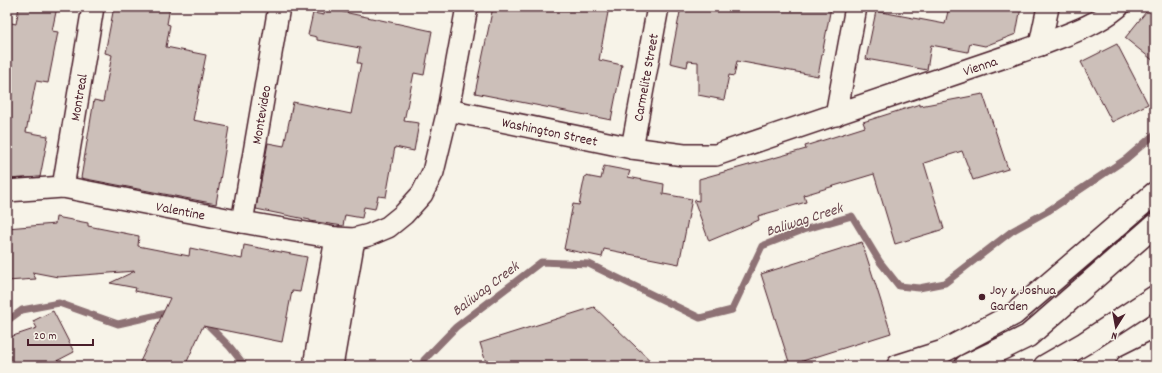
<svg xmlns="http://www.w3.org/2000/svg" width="1162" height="373" font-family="Dekko,sans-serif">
  <rect width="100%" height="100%" fill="#f7f3e8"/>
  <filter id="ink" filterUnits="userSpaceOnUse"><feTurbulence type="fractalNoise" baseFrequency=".025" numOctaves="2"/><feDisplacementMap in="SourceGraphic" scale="8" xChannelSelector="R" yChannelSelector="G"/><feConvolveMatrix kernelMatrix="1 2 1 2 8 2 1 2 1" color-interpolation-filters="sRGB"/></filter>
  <g filter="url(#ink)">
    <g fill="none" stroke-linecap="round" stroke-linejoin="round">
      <path stroke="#8e7275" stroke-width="7" d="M7,321L22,310L59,303L118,324L171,312
        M204,321L230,347L245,366
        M423,366L424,360L456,327L541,262L589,264L700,318L732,310L762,246L803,230L852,216L880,262L899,286L919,288L945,283L1012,231L1048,211L1126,159L1155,134"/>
    </g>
    <path fill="#ccbfb9" stroke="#4a1f2b" d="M19,7H57L52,31L58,32L48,83L36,81L26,132L48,136L40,177L7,179V22L16,24Z
      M114,7H170L167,24L170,25L166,47L206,55L193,120L229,127L216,204L81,178L94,100L103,102L112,55L105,53Z
      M493,7H609L599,60L622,65L611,120L475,93Z
      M681,7H831L818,76L737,61L734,76L729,75L724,100L698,95V62L688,61L687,67L670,63Z
      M949,7H1021L1016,34L985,46L970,43L968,52L931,45L927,70L866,59L876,11L945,24Z
      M1150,7H1155V62L1125,38Z
      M325,8L432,31L424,75L414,73L404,121L419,123L414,151L395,147L386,197L378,196L375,209L364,207L362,218L345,215L343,226L310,221V220L256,209L268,143L284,146L293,102L351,114L361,63H357L360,48L317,40V37L308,35L313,13L324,15Z
      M1117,44L1148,104L1112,122L1081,62Z
      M983,94L1008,169L973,180L962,151L924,163L944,229L895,244L874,174L804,195L806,202L758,216L759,220L709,241L694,200L699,201V179L806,149L805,146L865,127L863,122L920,104V106Z
      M604,166L630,171L628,177L664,184L663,194L692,199L679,264L604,249L602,257L564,249L573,204L579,205L585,176L601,179Z
      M56,217L88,223V226L139,236L138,246L189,256L190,248L242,259L244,245L307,257L300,292L292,291L282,342L203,326L185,366H138L170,298L135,291L136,288L110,283L135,271L58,277L32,272L36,279L7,281V228L55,224Z
      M862,242L891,333L790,365L761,274Z
      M594,307L656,366H487L480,343Z
      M53,311L74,352L47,366H7V338L37,328L33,321Z"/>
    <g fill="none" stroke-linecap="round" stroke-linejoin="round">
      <g stroke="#4a1f2b" stroke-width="24">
        <g id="street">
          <path d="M1040,45L1048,7"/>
          <path id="s1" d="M448,110L632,148L684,155H716L1040,45C1068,34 1095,26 1118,7"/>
          <path d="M836,115L856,7"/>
          <path id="s2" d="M632,148L658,7"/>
          <path id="s3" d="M63,187L93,7"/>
          <path id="s4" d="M7,191L63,187L242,222L336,238L354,239L369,235L388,227L404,214L422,194L433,172L448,110L467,7"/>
          <path id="s5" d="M242,222L279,7"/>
          <path d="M314,366L336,238"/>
          <path d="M332,366L354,239"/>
        </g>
      </g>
      <g stroke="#4a1f2b" stroke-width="25">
        <path id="secondary" d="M898,366L942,352L1014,314L1155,193
          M966,366L1028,336L1155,225"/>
      </g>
      <g stroke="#4a1f2b" stroke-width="25">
        <path id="highway" d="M1045,366L1085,343L1155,297
          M1127,366L1155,352"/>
      </g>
      <use href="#street" stroke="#f7f3e8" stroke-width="21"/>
      <use href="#secondary" stroke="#f7f3e8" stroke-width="22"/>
      <use href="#highway" stroke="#f7f3e8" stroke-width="22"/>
    </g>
  </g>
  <circle fill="#4a1f2b" stroke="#f7f3e8" stroke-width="1.5" cx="982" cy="297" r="4"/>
  <g text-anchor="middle" stroke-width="3" stroke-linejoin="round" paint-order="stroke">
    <g font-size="14" fill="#4a1f2b" stroke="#f7f3e8">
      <text dy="5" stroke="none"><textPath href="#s1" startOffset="551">Vienna</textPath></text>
      <text dy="5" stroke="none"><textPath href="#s2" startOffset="72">Carmelite Street</textPath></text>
      <text dy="5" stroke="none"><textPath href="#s3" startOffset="91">Montreal</textPath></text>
      <text dy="5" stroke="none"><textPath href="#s5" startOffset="109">Montevideo</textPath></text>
      <text dy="5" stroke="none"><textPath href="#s1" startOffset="104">Washington Street</textPath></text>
      <text dy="5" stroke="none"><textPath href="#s4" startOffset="176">Valentine</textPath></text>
    </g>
    <g font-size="14" fill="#4a1f2b" stroke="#f7f3e8" text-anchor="start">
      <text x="990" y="294">Joy &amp; Joshua<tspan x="990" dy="16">Garden</tspan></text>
    </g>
    <g font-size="15" font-style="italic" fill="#6c4950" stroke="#f7f3e8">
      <text transform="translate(804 219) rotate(-18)" y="5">Baliwag Creek</text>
      <text transform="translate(485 288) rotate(-37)" y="5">Baliwag Creek</text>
    </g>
  </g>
  <rect width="1162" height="373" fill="none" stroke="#f7f3e8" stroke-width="24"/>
  <rect x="12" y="12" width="1138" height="349" fill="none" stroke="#4a1f2b" stroke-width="1.5" filter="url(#ink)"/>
  <g transform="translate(1116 327) rotate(191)" stroke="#f7f3e8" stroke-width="3" paint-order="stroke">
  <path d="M0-3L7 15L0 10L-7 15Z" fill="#4a1f2b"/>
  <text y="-6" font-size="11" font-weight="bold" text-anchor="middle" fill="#4a1f2b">N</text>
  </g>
  <path d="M28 339v6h65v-6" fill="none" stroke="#4a1f2b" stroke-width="2"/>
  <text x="34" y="339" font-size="12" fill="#4a1f2b" stroke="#f7f3e8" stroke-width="3" paint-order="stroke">20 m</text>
</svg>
